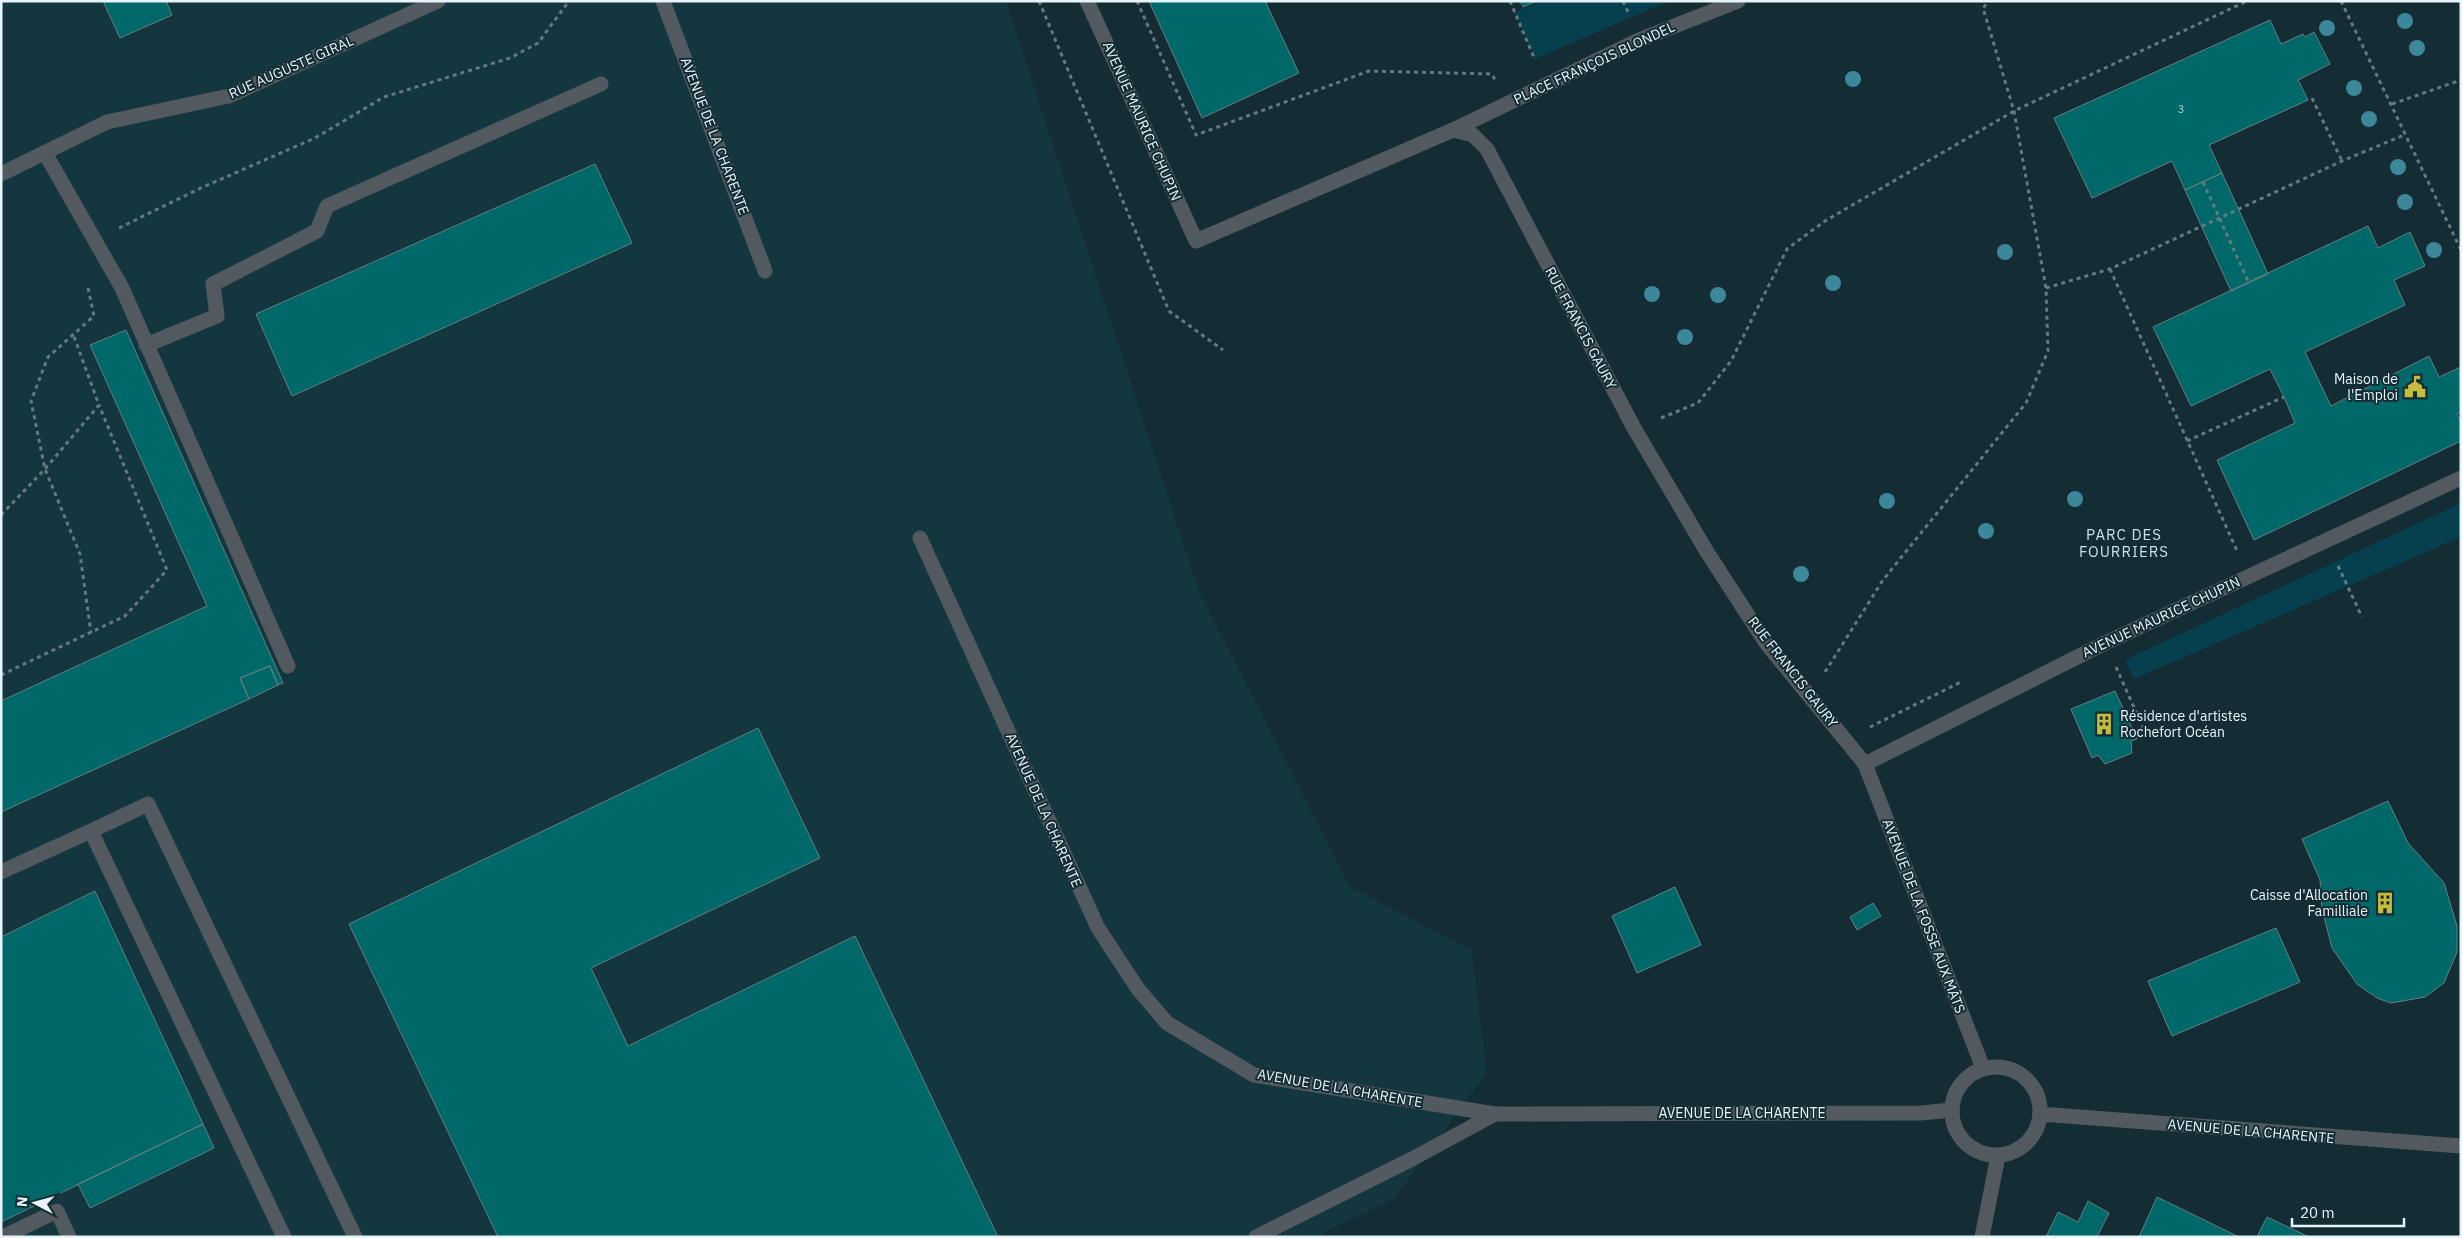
<svg xmlns="http://www.w3.org/2000/svg" width="2462" height="1238" font-family="'IBM Plex Sans',sans-serif">
  <rect width="100%" height="100%" fill="#142c33"/>
  <path fill="#14363f" d="M1,1H1006L1199,591L1349,886L1472,950L1487,1073L1394,1199L1315,1237H1Z"/>
  <path fill="#063f4d" d="M1536,1H1669L1535,59L1515,13Z
    M2461,503V537L2134,679L2125,660Z"/>
  <path fill="#006869" stroke="#648080" d="M103,1H166L172,15L120,38Z
    M1149,1H1265L1299,73L1202,118Z
    M1520,1H1536L1523,7Z
    M2270,20L2281,44L2303,34L2305,37L2314,32L2330,64L2298,80L2308,100L2209,145L2222,173L2185,190L2172,161L2092,198L2054,118Z
    M595,164L632,243L292,396L256,314Z
    M2222,173L2268,274L2231,291L2185,190Z
    M2368,226L2378,248L2410,232L2425,266L2394,280L2405,305L2305,352L2331,406L2429,356L2439,377L2461,367V412L2457,414L2461,423V441L2254,540L2217,460L2295,423L2284,397L2270,369L2191,406L2153,327Z
    M126,330L283,683L278,685L270,666L240,678L249,699L1,812V701L207,606L90,345Z
    M270,666L278,685L249,699L240,678Z
    M2115,691L2137,739L2131,741L2132,753L2105,764L2098,755L2092,758L2071,709Z
    M758,728L820,858L591,968L628,1046L855,936L998,1237H498L349,924Z
    M2388,801L2408,843L2444,883L2457,926V952L2444,983L2425,997L2391,1003L2377,998L2357,984L2332,948L2322,909L2320,880L2302,839Z
    M1675,887L1701,945L1637,973L1612,916Z
    M95,891L203,1124L1,1222V937Z
    M1873,903L1881,916L1857,930L1850,917Z
    M2276,928L2300,982L2172,1036L2148,981Z
    M203,1124L214,1148L90,1208L78,1184Z
    M2157,1197L2239,1237H2139Z
    M2088,1201L2109,1213L2097,1237H2046L2058,1212L2078,1222Z
    M2267,1217L2309,1237H2257Z"/>
  <g fill="none" stroke-linecap="round" stroke-linejoin="round">
    <path stroke="#657980" stroke-width="3" stroke-dasharray="4 4" stroke-linecap="butt" d="M1039,1L1169,311L1223,350
      M1137,1L1196,135L1369,71L1492,74L1495,80
      M1510,1L1535,60
      M1623,1L1629,14
      M2341,1L2461,250
      M2312,98L2342,161
      M2392,104L2461,80
      M2203,182L2249,283
      M119,228L203,187L315,138L384,97L510,58L538,43L569,1
      M2110,269L2238,553
      M88,288L94,316L48,357L31,401L45,469L80,554L91,633
      M2046,288L2110,269L2342,161L2404,135
      M1661,418L1698,403L1731,361L1787,249L1825,221L2014,111L2247,1
      M2187,441L2284,397
      M1,515L45,469L99,405L73,334
      M2338,566L2362,617
      M2116,667L2145,732
      M1825,672L1883,580L2026,403L2048,351L2046,288L2014,111L1983,8L1989,1
      M1,675L125,616L167,570L99,405
      M1870,727L1963,681"/>
    <path stroke="#525a60" stroke-width="15" d="M1087,1L1125,84
      M1453,130L1639,40L1738,1
      M45,153L122,288L288,666
      M1,174L107,122L229,96L438,1
      M146,345L217,316L213,284L317,231L327,206L601,84
      M920,538L1098,928L1138,989L1167,1023L1254,1075L1495,1114L1921,1113L1952,1110
      M91,831L148,804L355,1237
      M1,872L91,831L284,1237
      M3,1237L57,1211L69,1237"/>
    <path stroke="#525a60" stroke-width="15" d="M663,1L765,271
      M1125,84L1196,241L1453,130L1473,135L1487,149L1634,428L1707,552L1766,643L1865,764L1983,1068
      M1865,764L2105,643L2461,478
      M1952 1111a44 44 0 1 1 88 0a44 44 0 1 1-88 0Z
      M2040,1114L2461,1146
      M1256,1237L1412,1159L1495,1114
      M1982,1237L1998,1156"/>
  </g>
  <g fill="#3d879a">
    <circle cx="2405" cy="21" r="8"/>
    <circle cx="2327" cy="28" r="8"/>
    <circle cx="2417" cy="48" r="8"/>
    <circle cx="1853" cy="79" r="8"/>
    <circle cx="2354" cy="88" r="8"/>
    <circle cx="2369" cy="119" r="8"/>
    <circle cx="2398" cy="167" r="8"/>
    <circle cx="2405" cy="202" r="8"/>
    <circle cx="2434" cy="250" r="8"/>
    <circle cx="2005" cy="252" r="8"/>
    <circle cx="1833" cy="283" r="8"/>
    <circle cx="1652" cy="294" r="8"/>
    <circle cx="1718" cy="295" r="8"/>
    <circle cx="1685" cy="337" r="8"/>
    <circle cx="2075" cy="499" r="8"/>
    <circle cx="1887" cy="501" r="8"/>
    <circle cx="1986" cy="531" r="8"/>
    <circle cx="1801" cy="574" r="8"/>
  </g>
  <defs>
    <g id="civic-bare" transform="scale(1.725)"><path d="M-.6-6.5H3V-4.5H.6V-3L4-1V1h2V6H-6V1h2V-1L-.6-3ZM-1.2 2.5V6h2.4V2.5Z" fill="#c6bc3c" stroke="#142c33" stroke-width="2.5" paint-order="stroke"/></g>
    <g id="building-bare" transform="scale(1.725)"><path d="M-4-6H4V6H1V3H-1V6H-4ZM-2.5-4.3h1.7v1.8h-1.7ZM.8-4.3h1.7v1.8H.8ZM-2.5-1h1.7V.8h-1.7ZM.8-1h1.7V.8H.8Z" fill="#c6bc3c" stroke="#142c33" stroke-width="2.5" paint-order="stroke"/></g>
  </defs>
  <g fill-rule="evenodd">
    <use href="#civic-bare" x="2415" y="387"/>
    <use href="#building-bare" x="2104" y="724"/>
    <use href="#building-bare" x="2385" y="903"/>
  </g>
  <g text-anchor="middle" stroke-width="4" stroke-linejoin="round" paint-order="stroke">
    <g font-size="11" fill="#add2d6">
      <text x="2181" y="113">3</text>
    </g>
    <g font-size="14" fill="#e7f5fa" stroke="#142c33">
      <text transform="translate(1594 63) rotate(-25)" y="5">PLACE FRANÇOIS BLONDEL</text>
      <text transform="translate(291 67) rotate(-24)" y="5">RUE AUGUSTE GIRAL</text>
      <text transform="translate(1142 121) rotate(66)" y="5">AVENUE MAURICE CHUPIN</text>
      <text transform="translate(715 136) rotate(69)" y="5">AVENUE DE LA CHARENTE</text>
      <text transform="translate(1581 328) rotate(62)" y="5">RUE FRANCIS GAURY</text>
      <text transform="translate(2161 617) rotate(-25)" y="5">AVENUE MAURICE CHUPIN</text>
      <text transform="translate(1793 672) rotate(52)" y="5">RUE FRANCIS GAURY</text>
      <text transform="translate(1044 810) rotate(66)" y="5">AVENUE DE LA CHARENTE</text>
      <text transform="translate(1924 916) rotate(69)" y="5">AVENUE DE LA FOSSE AUX MÂTS</text>
      <text transform="translate(1340 1088) rotate(10)" y="5">AVENUE DE LA CHARENTE</text>
      <text x="1742" y="1118">AVENUE DE LA CHARENTE</text>
      <text transform="translate(2251 1131) rotate(5)" y="5">AVENUE DE LA CHARENTE</text>
    </g>
    <g font-size="14" fill="#e7f5fa" stroke="#142c33" text-anchor="end">
      <text x="2398" y="384">Maison de<tspan x="2398" dy="16">l'Emploi</tspan></text>
      <text x="2120" y="721" text-anchor="start">Résidence d'artistes<tspan x="2120" dy="16">Rochefort Océan</tspan></text>
      <text x="2368" y="900">Caisse d'Allocation<tspan x="2368" dy="16">Familliale</tspan></text>
    </g>
    <g font-size="15" letter-spacing="1" fill="#c4e0e9" stroke="#142c33">
      <text x="2124" y="540">PARC DES<tspan x="2124" dy="17">FOURRIERS</tspan></text>
    </g>
  </g>
  <rect width="2462" height="1238" fill="none" stroke="#e7f5fa" stroke-width="5"/>
  <g transform="translate(35 1203) rotate(276)" stroke="#142c33" stroke-width="4" paint-order="stroke">
  <path d="M0-4L9 19L0 12L-9 19Z" fill="#e7f5fa"/>
  <text y="-8" font-size="14" font-weight="bold" text-anchor="middle" fill="#e7f5fa">N</text>
  </g>
  <path d="M2292 1218v8h112v-8" fill="none" stroke="#e7f5fa" stroke-width="2.5"/>
  <text x="2300" y="1218" font-size="15" fill="#e7f5fa" stroke="#142c33" stroke-width="4" paint-order="stroke">20 m</text>
</svg>
